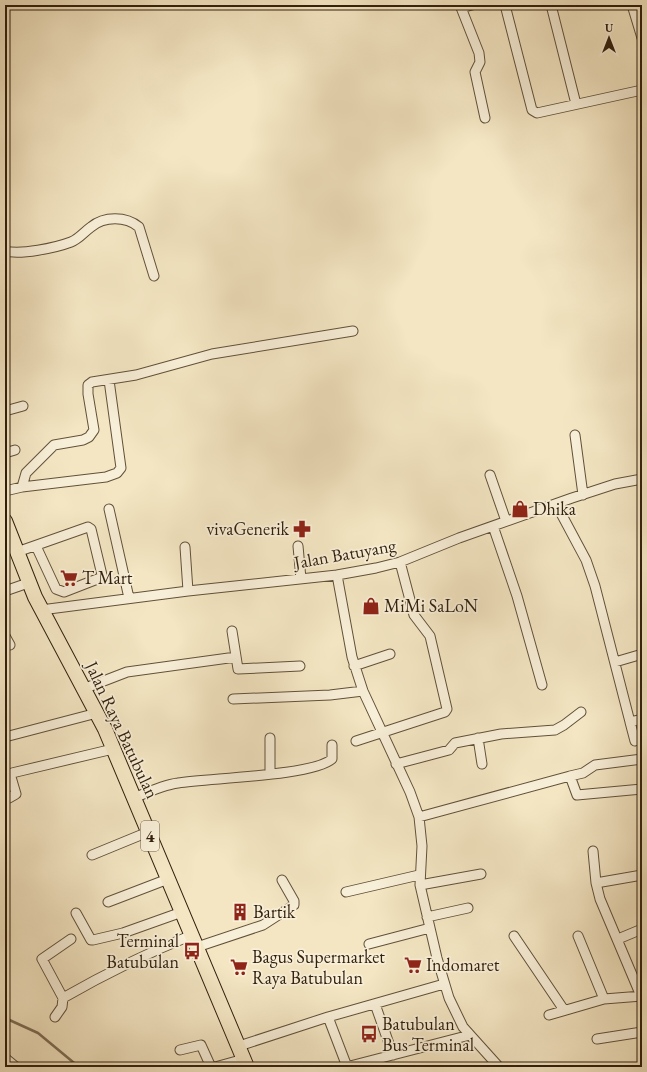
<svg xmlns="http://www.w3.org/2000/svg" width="647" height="1072" font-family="'EB Garamond',serif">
  <rect width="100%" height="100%" fill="#f4e6c3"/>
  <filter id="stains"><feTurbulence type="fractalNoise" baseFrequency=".005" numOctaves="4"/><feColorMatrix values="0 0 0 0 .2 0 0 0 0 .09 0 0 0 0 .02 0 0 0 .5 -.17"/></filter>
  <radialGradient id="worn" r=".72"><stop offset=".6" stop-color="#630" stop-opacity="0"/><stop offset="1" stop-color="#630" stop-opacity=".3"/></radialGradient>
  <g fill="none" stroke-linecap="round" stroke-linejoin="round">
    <path stroke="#7d6e55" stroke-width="2.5" d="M5,1018L38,1033L79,1067"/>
    <g stroke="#61513a" stroke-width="11">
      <path id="minor" d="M460,5L479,53L480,62L475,72L485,118
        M505,5L532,110L537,113L642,90
        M551,5L576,104
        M632,5L642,38
        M461,8L472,5
        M5,251C21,255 55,248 71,242C79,239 84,232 91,227C104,216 126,216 139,227L154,276
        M5,411L23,406
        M575,435L583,495
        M5,453L15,450
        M490,475L506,521
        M22,487L26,473L54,445L83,440L89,437L94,430L88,394V385L92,382L136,375L212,354L353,331
        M5,491L22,487L106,477L117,473L121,468L109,380
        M556,504L586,560L595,586L630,722L642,719
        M109,509L129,598
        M493,526L517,596L542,685
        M298,546L301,579
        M185,547L188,591
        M17,552L88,527L91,529L102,575L100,578L64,592L56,589L36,546
        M337,575L352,657L363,691L410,792L419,817L422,846L420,885L437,958L449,998L463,1027L499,1067
        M5,591L28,583
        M41,610L188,591L337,575L376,568L400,562L459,538L572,498L615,484L642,479
        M232,631L238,669L300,666
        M5,636L10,645
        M615,662L639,655
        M354,666L390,654
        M83,689L127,672L236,657
        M233,699L330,695L363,691
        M630,722L635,741
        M5,737L97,713
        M270,738V774
        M478,738L482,764
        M356,741L445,712L447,709L430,636L414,615L400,562
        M396,764L449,750L455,743L501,734L555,730L564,725L581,712
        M570,776L583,773L595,765L642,759
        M9,798L16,794L11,777L12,773L113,749
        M134,798C148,792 163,785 178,783C209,778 313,776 332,759V745
        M419,817L570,776L577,795L642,789
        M593,851L596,883L600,899L641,996
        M92,855L148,832
        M596,883L642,875
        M420,885L481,874
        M346,892L419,875
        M108,902L168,879
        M76,913L91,940H93L123,933L182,912
        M427,917L468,908
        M514,936L564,1010
        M578,936L604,999
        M71,939L42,959L63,998C105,974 147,953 192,935
        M618,939L642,929
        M369,944L430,928
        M197,947L263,925L294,905V901L282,880
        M375,1004L393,1055
        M549,1015L604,999L642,996
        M55,1017L62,1007L63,998
        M328,1017L346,1064L350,1066L470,1035
        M597,1039L642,1032
        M239,1046L328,1017L444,984
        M180,1050L201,1045L211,1067
        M5,1058L16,1067
        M215,1067L244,1059"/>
    </g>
    <g stroke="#301f0d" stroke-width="16">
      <path id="highway" d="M5,521L35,597L105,729L247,1067"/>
    </g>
    <use href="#minor" stroke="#f8efd8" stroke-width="9"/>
    <use href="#highway" stroke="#f4e6c3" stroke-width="14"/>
  </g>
  <defs>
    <g id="shop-bare" transform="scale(1.38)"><path d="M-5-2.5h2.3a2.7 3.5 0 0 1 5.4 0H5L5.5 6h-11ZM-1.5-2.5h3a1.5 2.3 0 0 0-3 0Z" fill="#8f2418" stroke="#f8efd8" stroke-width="2.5" paint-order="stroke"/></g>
    <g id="pharmacy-bare" transform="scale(1.38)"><path d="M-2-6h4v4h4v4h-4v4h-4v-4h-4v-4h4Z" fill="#8f2418" stroke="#f8efd8" stroke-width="2.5" paint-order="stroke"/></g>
    <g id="supermarket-bare" transform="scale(1.38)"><path d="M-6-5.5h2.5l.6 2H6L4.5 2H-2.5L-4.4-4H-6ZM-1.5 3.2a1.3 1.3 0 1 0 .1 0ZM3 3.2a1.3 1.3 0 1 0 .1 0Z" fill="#8f2418" stroke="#f8efd8" stroke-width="2.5" paint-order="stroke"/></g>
    <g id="building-bare" transform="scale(1.38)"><path d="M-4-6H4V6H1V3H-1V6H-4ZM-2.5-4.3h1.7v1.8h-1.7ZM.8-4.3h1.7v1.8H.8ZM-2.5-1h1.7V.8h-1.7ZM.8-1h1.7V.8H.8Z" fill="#8f2418" stroke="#f8efd8" stroke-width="2.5" paint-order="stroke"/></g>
    <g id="bus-bare" transform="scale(1.38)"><path d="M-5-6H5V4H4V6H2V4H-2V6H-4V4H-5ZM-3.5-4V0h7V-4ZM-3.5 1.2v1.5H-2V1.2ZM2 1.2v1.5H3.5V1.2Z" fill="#8f2418" stroke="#f8efd8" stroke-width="2.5" paint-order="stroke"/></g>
  </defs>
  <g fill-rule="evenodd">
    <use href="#shop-bare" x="520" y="509"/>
    <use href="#pharmacy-bare" x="302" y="529"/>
    <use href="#supermarket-bare" x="69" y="578"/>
    <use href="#shop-bare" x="371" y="606"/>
    <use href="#building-bare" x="240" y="912"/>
    <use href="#bus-bare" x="192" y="951"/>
    <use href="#supermarket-bare" x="413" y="965"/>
    <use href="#supermarket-bare" x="239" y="967"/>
    <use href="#bus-bare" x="369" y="1034"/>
  </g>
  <g text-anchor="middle" stroke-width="3.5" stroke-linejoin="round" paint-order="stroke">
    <rect fill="#f8efd8" stroke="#6c5d4a" stroke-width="1" x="141" y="821" width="18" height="30" rx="3"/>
    <g font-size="17" font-weight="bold" fill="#301f0d">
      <text x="150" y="842">4</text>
    </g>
    <g font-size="18" fill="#301f0d" stroke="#f8efd8" text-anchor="start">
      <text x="533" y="515">Dhika</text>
      <text x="289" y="535" text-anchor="end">vivaGenerik</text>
      <text x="82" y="584">T Mart</text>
      <text x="384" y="612">MiMi SaLoN</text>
      <text x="253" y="918">Bartik</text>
      <text x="179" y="947" text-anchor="end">Terminal<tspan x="179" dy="21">Batubulan</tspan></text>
      <text x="252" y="963">Bagus Supermarket<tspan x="252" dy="21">Raya Batubulan</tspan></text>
      <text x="426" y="971">Indomaret</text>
      <text x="382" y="1030">Batubulan<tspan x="382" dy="21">Bus Terminal</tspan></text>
    </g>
    <g font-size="18" fill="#301f0d" stroke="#f8efd8">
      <text transform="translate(345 554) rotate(-10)" y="6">Jalan Batuyang</text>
      <text transform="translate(122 730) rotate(65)" y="6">Jalan Raya Batubulan</text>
    </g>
  </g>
  <rect width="647" height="1072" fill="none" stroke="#f4e6c3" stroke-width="20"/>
  <rect x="6" y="6" width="635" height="1060" fill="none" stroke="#301f0d" stroke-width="2"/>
  <rect x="10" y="10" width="627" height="1052" fill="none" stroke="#301f0d"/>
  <g transform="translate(609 38)" stroke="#f8efd8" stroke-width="3" paint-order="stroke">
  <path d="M0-3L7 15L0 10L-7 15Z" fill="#301f0d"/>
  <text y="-6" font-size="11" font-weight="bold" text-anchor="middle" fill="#301f0d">U</text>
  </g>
  <rect width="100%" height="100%" filter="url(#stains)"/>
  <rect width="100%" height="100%" fill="url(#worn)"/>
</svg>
